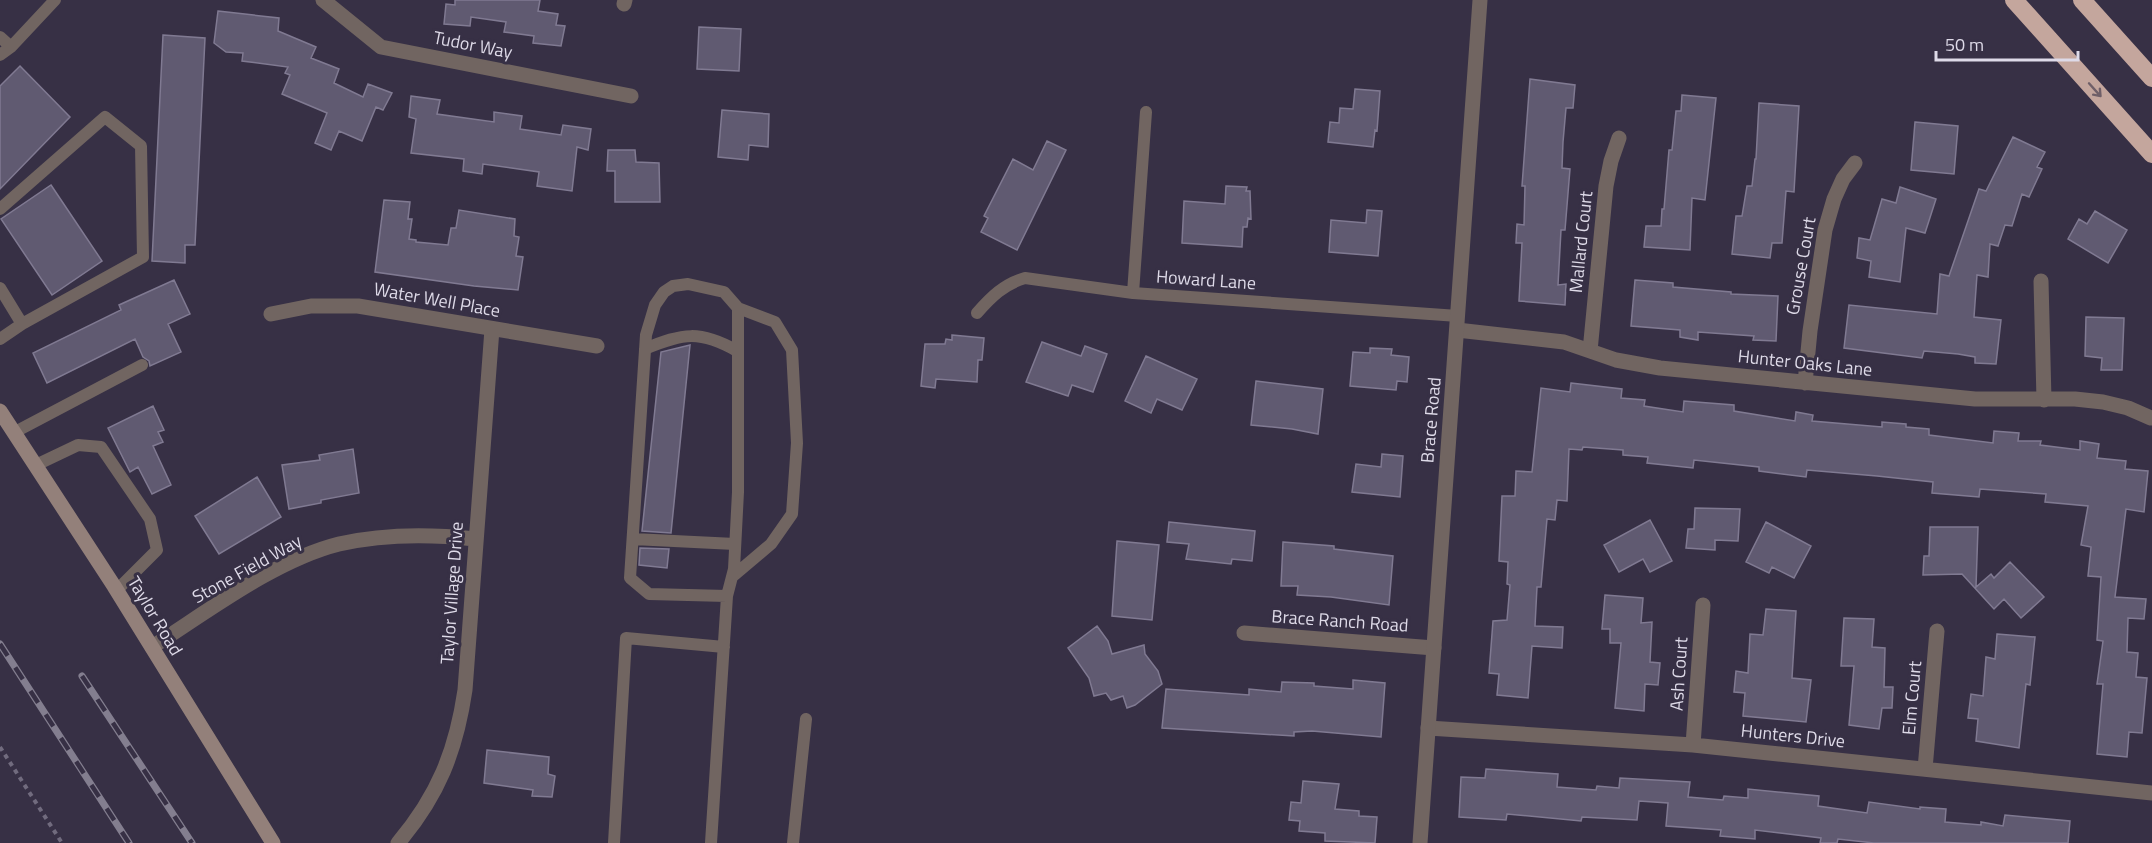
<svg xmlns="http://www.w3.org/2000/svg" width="2152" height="843" font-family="'Titillium Web',sans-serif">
  <rect width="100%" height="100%" fill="#373045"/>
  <path fill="#605a71" stroke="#807a92" stroke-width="1.5" d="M455,0H540L538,11L558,14L556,25L565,26L561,46L533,43L534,36L504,32L506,22L471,17L470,26L444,24L446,4L455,5Z
    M218,11L279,18L278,31L316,47L311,58L339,69L334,83L363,97L368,84L392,93L383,110L376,107L362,141L339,131L331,150L315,143L327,113L282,94L290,75L285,73L288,67L242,61L243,53L226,52L214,43Z
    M699,27L741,29L739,71L697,69Z
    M163,35L205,38L195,245H185V263L152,261Z
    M20,66L70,117L0,189V86Z
    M1530,79L1575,85L1573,108H1566L1563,142L1562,168L1570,169L1565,230H1561L1558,285L1566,284L1565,305L1519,301L1522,243H1516L1517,224L1524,225L1525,186H1522Z
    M1355,89L1380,91L1377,131L1375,130L1373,147L1328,142L1330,122L1339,123L1340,108L1353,109Z
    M1682,95L1716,98L1705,200L1692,198L1690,250L1644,247L1646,226H1661L1662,209H1664L1669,150H1672L1676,111H1681Z
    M411,96L440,100L437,114L494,122V112L522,116L520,129L561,135L563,125L591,129L588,150L577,147L572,191L537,186L539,172L483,164L482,174L463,171L464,159L411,153L416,119L409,117Z
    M1759,103L1799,106L1794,192L1786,191L1782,243H1772L1770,258L1732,254L1736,216H1742L1747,186H1752L1755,159H1756Z
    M722,110L769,114L768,147L749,145L748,160L718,157Z
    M1915,122L1958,126L1954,174L1911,170Z
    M2013,137L2045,152L2037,167L2042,169L2029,197L2022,194L2012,226L2005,225L1998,246L1990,244L1988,277L1977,275L1974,317L2001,320L1996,364L1975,363V357L1958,354L1924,351L1922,358L1844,348L1849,305L1937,314L1940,274L1949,276L1979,189L1986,191Z
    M1047,141L1066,150L1017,250L981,232L988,218L984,216L1013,159L1033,170Z
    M608,150H635L636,162L659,163L660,202H615V171H607Z
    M51,185L102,261L52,295L1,219Z
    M1226,186L1247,187L1246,191H1250L1251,219L1248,218L1247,227H1243L1242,247L1182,243L1184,201L1225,204Z
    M1900,187L1936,199L1925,233L1906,228L1900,282L1869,277L1871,261L1857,258L1859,238L1870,240L1882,199L1896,203Z
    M384,200L410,202L408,219H412L409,239L416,240V242L448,245L451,228H456L459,210L515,219L514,236L519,237L516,256L523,257L518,290L474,286L375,272Z
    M1367,210L1382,211L1378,256L1329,252L1331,220L1366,223Z
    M2095,211L2127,230L2108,263L2068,239L2079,219L2087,224Z
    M174,280L190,314L168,324L181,352L150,366L149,361L143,357L135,339L47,383L33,353L121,310L119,305Z
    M1635,280L1673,283V287L1731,292V294L1778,296L1776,341L1753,340L1754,336L1698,332V340L1680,337V330L1631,326Z
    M2086,317L2124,318L2122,370H2101L2102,358L2085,356Z
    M952,335L984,338L982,360H978L977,382L936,379L935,388L921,386L925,344H945L946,339L952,340Z
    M1042,342L1081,356L1085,346L1107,354L1093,392L1072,385L1068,396L1026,382Z
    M690,345L671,533L642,531L661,352Z
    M1370,348L1392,349L1391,355L1409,357L1407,382L1397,381L1396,390L1350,386L1353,352L1370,353Z
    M1146,356L1197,379L1182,410L1157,399L1151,413L1125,401Z
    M1256,381L1323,389L1318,434L1292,429L1251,425Z
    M1571,383L1622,389L1621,398L1645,400L1644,406L1683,412L1684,401L1734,405V411L1795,421L1796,412L1813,415L1812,421L1882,427V422L1906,424V427L1929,429V435L1993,443L1994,431L2019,433L2018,441H2041L2040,445L2080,450V441L2099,444L2097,458L2126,461L2125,469L2148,471L2144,512L2126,509L2115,597L2146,599L2144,619L2128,618L2127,652L2138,653L2136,677L2147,678L2142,733L2129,732L2127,757L2097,754L2103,684H2097L2103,641L2097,640L2101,577L2088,576L2091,547L2081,545L2088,506L2045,502L2046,494L1980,489L1979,497L1932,493L1933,482L1877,476L1807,470L1806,477L1759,471V467L1694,460L1693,468L1647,463L1648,457L1623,455V450L1583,447L1582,450L1569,449L1567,501L1557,500L1555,520L1547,519L1541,587H1537L1535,626L1563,627L1562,648L1532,646L1528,698L1497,695L1499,674L1489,673L1493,621L1507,620L1510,585L1507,584L1508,562L1499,561L1502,496H1515L1516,471L1532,472L1541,388L1570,392Z
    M153,406L164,430L158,432L163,442L153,446L171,485L152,494L138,467L130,472L108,428Z
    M353,449L359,493L321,500V503L289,509L282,465L320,460L319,455Z
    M1382,454L1403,456L1400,497L1352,492L1356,464L1381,467Z
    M257,477L281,517L219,554L195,516Z
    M1695,508L1740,509L1738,541L1715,540V550L1686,548L1688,529H1694Z
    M1650,520L1672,561L1650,572L1643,559L1619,572L1604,545Z
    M1169,522L1255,531L1252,561L1232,559L1231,564L1186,559L1189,544L1167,542Z
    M1766,522L1811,546L1794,578L1772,567L1769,573L1746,562Z
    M1930,527H1978L1976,587L1991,574L1994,578L2010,562L2044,597L2021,618L2004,599L1994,609L1962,574L1923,575L1924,556H1929Z
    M1117,541L1159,545L1152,620L1112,616Z
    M1283,542L1334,546V549L1393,556L1389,605L1331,597L1297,595L1298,586H1281Z
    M640,548L669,549L667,568L639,565Z
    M1605,595L1643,598L1641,623L1652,622L1650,662L1660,663L1658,685L1645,684L1644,711L1615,708L1621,643H1610V629H1602Z
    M1766,609L1796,611L1792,678L1811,680L1806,722L1743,716L1745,693L1734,692L1736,671L1748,673L1750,634L1763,635Z
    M1844,618L1874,619L1872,647L1885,648L1884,687H1893L1892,708H1882L1879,729L1849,725L1854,666H1841Z
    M1097,626L1108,641L1112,654L1144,645L1145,654L1158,671L1162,684L1135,705L1127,708L1123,696L1111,700L1106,693L1094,696L1089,678L1068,648Z
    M1997,634L2035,637L2030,685L2026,684L2019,748L1976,741L1978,719L1968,718L1971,694L1983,696L1986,657L1995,659Z
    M1353,680L1385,683L1381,737L1312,731L1294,732V736L1162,728L1166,689L1249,695V689L1281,692L1282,682L1314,683V686L1353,689Z
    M487,750L549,757L548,774L555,776L552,797L532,796L533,790L484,783Z
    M1486,769L1558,774L1557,787L1596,790L1597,786L1619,788L1620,778L1690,782L1688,797L1723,800L1724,796L1748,798V789L1819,796L1818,806L1867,813L1869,802L1920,809V807L1946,809L1945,822L1981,825V822L2003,826L2005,815L2070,821L2068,843H1874L1838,839L1837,843H1820L1821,838L1755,830V839L1720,836L1721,830L1666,826L1668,803L1639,801L1637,820L1582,817L1581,821L1507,814L1506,820L1459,817L1461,777L1485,778Z
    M1303,781L1339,784L1335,809L1359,811V816L1377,817L1375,843L1325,841V833L1299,831L1300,821L1289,820L1291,802L1301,803Z"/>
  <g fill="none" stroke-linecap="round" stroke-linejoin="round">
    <path stroke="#716b7e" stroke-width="4" stroke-dasharray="4.5 4.5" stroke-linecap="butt" d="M0,747L62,843"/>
    <path stroke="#716561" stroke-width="12" d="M0,37L11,47L0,55
      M11,47L55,0
      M1146,112L1133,293L1458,316
      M0,209L105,117L141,146L143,257L22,324
      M0,288L22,324L0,339
      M977,313C991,297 1004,284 1025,278L1133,293
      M645,349C683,333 700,330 737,351
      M15,432L142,365
      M36,465L78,445L101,447L150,519L157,550L117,590
      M633,539L735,544
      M732,577L771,544L792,514L797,443L792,350L775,322L738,308L724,292L688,284L673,286L664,292L655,305L646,335L630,578L649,594L727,596L734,569L738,492V308
      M614,843L626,638L724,647
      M711,843L727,596
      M793,843L806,719"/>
    <path stroke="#716561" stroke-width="15" d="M323,0L381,47L631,96
      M624,4L625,0
      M2041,281L2044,400
      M271,314L311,306H358L597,346
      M1457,330L1564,342L1616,360L1660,368L1975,399H2075L2103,402L2128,408L2151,418
      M1590,351L1606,186L1611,161L1619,138
      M1805,383L1810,331L1825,230L1834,199L1843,179L1855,163
      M1244,633L1434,648
      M152,647C207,612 275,560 339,544C383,534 430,534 475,539
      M1428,728L1693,745L2152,793
      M1693,745L1703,605
      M1925,769L1937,631
      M398,843C438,796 456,751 465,690L492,329"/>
    <path stroke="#716561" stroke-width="15" d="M1420,843L1480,0"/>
    <path stroke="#93807a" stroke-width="15" d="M0,411L114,586L273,843"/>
    <path stroke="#c4a69d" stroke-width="18" d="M2014,0L2152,154
      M2082,0L2152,78"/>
    <g stroke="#837e8f" stroke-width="7">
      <path id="rail" d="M0,644L129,843
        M82,676L192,843"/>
    </g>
    <use href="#rail" stroke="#373045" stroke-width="4.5" stroke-dasharray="14" stroke-linecap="butt"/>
  </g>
  <defs><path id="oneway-shaft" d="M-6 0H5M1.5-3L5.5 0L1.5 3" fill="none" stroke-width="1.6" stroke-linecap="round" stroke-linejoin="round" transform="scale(1.5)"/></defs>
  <use stroke="#6f5f68" href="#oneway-shaft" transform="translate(2095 90) rotate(48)"/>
  <g text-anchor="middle" stroke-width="6" stroke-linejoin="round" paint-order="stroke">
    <g font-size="18" fill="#dedae8" stroke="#373045">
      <text transform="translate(473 45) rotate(11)" y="6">Tudor Way</text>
      <text transform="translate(1581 242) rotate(-84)" y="6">Mallard Court</text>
      <text transform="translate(1801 266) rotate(-80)" y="6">Grouse Court</text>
      <text transform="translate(1206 280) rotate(4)" y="6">Howard Lane</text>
      <text transform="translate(437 300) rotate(10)" y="6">Water Well Place</text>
      <text transform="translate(1805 363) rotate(6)" y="6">Hunter Oaks Lane</text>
      <text transform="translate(1431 420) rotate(-85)" y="6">Brace Road</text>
      <text transform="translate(247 569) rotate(-29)" y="6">Stone Field Way</text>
      <text transform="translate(452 593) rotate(-86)" y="6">Taylor Village Drive</text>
      <text transform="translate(155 616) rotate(59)" y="6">Taylor Road</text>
      <text transform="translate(1340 621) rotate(4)" y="6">Brace Ranch Road</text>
      <text transform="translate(1679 674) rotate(-86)" y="6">Ash Court</text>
      <text transform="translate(1912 698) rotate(-85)" y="6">Elm Court</text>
      <text transform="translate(1793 736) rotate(6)" y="6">Hunters Drive</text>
    </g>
  </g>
  <path d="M1936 51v9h142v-9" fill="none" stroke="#dedae8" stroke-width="3"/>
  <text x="1945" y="51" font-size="18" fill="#dedae8" stroke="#373045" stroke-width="4.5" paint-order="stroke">50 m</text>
</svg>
